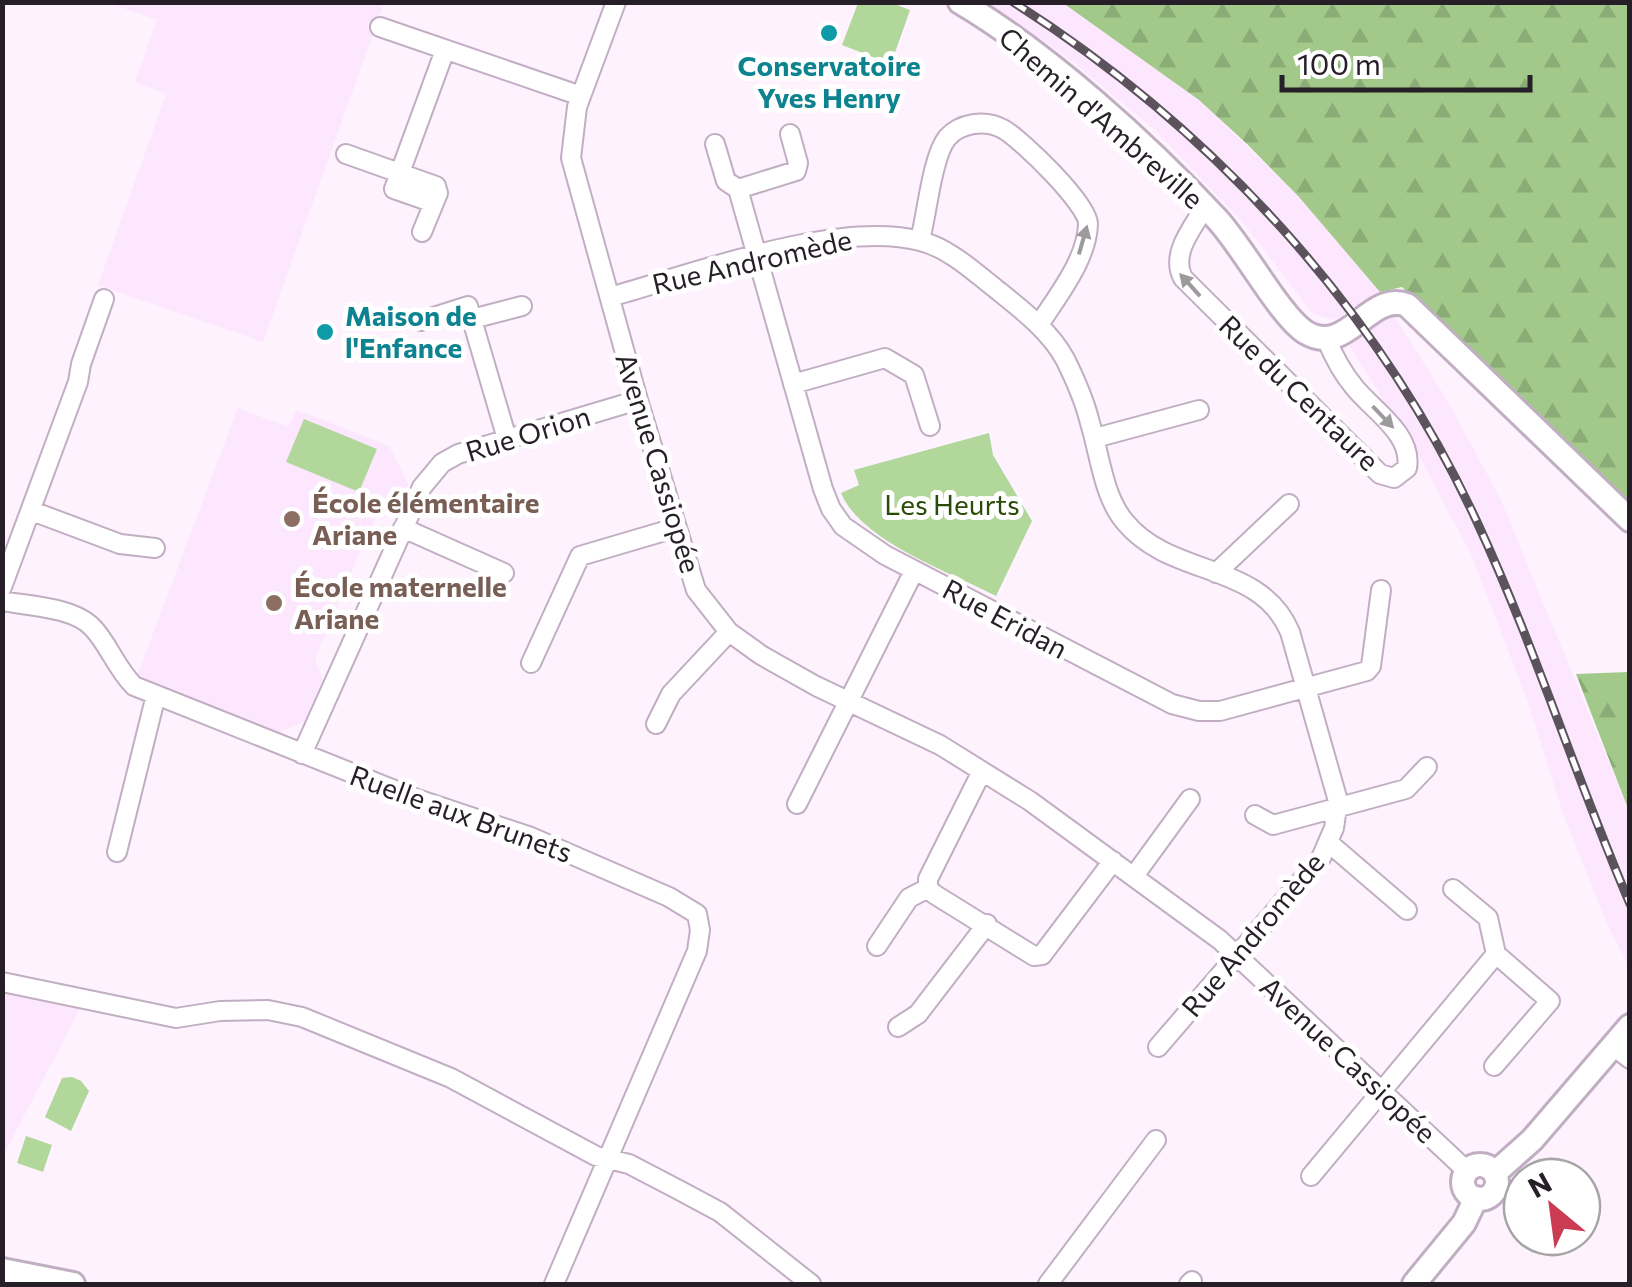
<svg xmlns="http://www.w3.org/2000/svg" width="1632" height="1287" font-family="Commissioner,sans-serif">
  <defs>
    <pattern id="forest-firs" width="22" height="20" patternUnits="userSpaceOnUse" patternTransform="scale(2.5)"><rect width="22" height="20" fill="#a2c989"/><path d="M5 1l3.5 6h-7zM16 11l3.5 6h-7z" fill="#8bac76"/></pattern>
  </defs>
  <rect width="100%" height="100%" fill="#fef2ff"/>
  <path fill="#fce7fe" d="M109,3H384L263,342L98,285L166,94L135,82L157,20Z
    M988,3H1063L1199,100L1299,197L1380,292L1334,320L1312,313L1245,225L1154,129L1067,57Z
    M1393,314L1447,400L1500,498L1629,811V967L1607,924L1563,814L1528,702L1471,554L1417,452L1347,342Z
    M238,408L288,427L297,410L389,446L409,485L401,503L382,506L367,535L315,658L323,681L305,721L277,734L137,676Z
    M3,990L82,1005L3,1156Z"/>
  <path fill="url(#forest-firs)" d="M1063,3H1629V505L1402,287L1380,292L1299,197L1247,144L1199,100Z
    M1629,672H1630L1629,811L1576,674Z"/>
  <path fill="#b1d79b" d="M858,3H892L910,10L891,64L842,45Z
    M304,419L377,449L359,492L286,462Z
    M989,433L993,455L1032,521L996,596C950,572 862,542 841,493L859,485L854,470Z
    M72,1077L81,1081L89,1091L71,1131L45,1117L62,1078Z
    M26,1136L52,1145L43,1172L17,1163Z"/>
  <g fill="none" stroke-linecap="round" stroke-linejoin="round">
    <g stroke="#c1aec3" stroke-width="22">
      <path id="minor" d="M616,2L577,107L571,158L638,400L696,590L729,632L761,655L816,686L940,745L1030,801L1220,940L1467,1171
        M380,27L581,96
        M790,134L798,163L796,171L738,189L823,489L831,509L843,526L885,555L1172,704L1199,711H1220L1367,671L1371,666L1381,590
        M715,144L726,181L738,189
        M346,154L436,186L438,193L422,232
        M434,203L394,189L445,50
        M1205,207C1193,227 1170,254 1183,278L1380,474L1394,478L1407,468C1413,435 1374,411 1355,388C1343,374 1333,355 1326,338
        M920,240C927,214 932,157 947,138C960,123 985,119 1003,129C1021,139 1089,205 1088,224C1087,260 1057,296 1039,325
        M610,297C692,274 839,219 920,241C949,248 973,271 996,289C1021,309 1050,331 1065,359C1075,379 1085,402 1090,423C1100,455 1103,496 1125,522C1171,578 1260,561 1290,632L1338,801L1334,828L1321,858L1158,1047
        M472,319L522,306
        M421,321L468,306L507,439
        M793,384L885,358L914,375L930,426
        M1095,438L1199,410
        M32,511L120,544L155,548
        M403,528L504,573
        M1216,573L1289,504
        M2,587L78,382L81,364L104,299
        M2,601C28,606 74,607 93,628C109,645 116,668 134,686L417,799L531,837L669,897L697,914L700,930L697,951L554,1284
        M531,663L580,556L675,528
        M656,724L671,694L729,632
        M302,754L422,487L442,463L458,454L638,400
        M982,771L928,879V888L934,894L1034,956L1042,955L1113,861
        M797,804L914,571
        M1255,815L1273,825L1406,789L1427,767
        M1329,843L1407,910
        M117,852L156,695
        M1134,876L1190,799
        M1453,889L1488,918L1496,954L1550,1001L1494,1066
        M877,946L909,898L928,888
        M2,982L176,1018L220,1011L268,1010L302,1017L451,1078L596,1156L629,1164L677,1189L720,1212L811,1284
        M898,1027L918,1014L987,924
        M1612,1045L1630,1059
        M1311,1176L1496,954
        M1048,1284L1156,1140
        M1189,1284L1192,1281"/>
    </g>
    <g stroke="#c1aec3" stroke-width="28">
      <path id="tertiary" d="M960,2C1049,55 1146,143 1216,218C1242,245 1280,316 1305,332C1347,358 1368,291 1407,305L1630,520
        M1463 1182a17 17 0 1 1 34 0a17 17 0 1 1-34 0Z
        M1495,1173L1532,1140L1630,1026
        M2,1270L73,1284
        M1414,1284L1464,1223L1476,1198"/>
    </g>
    <use href="#minor" stroke="#fff" stroke-width="18"/>
    <use href="#tertiary" stroke="#fff" stroke-width="22"/>
    <g stroke="#5b535c" stroke-width="9">
      <path id="rail" d="M1013,2C1212,128 1378,308 1477,522C1535,647 1576,778 1630,904"/>
    </g>
    <use href="#rail" stroke="#fff" stroke-width="5" stroke-dasharray="15" stroke-linecap="butt"/>
  </g>
  <defs><path id="oneway-solid" d="M-6-.8H1V-3.2L6.5 0L1 3.2V.8H-6Z" transform="scale(2.5)"/></defs>
  <g fill="#9d9a9e">
    <use href="#oneway-solid" transform="translate(1083 240) rotate(-74)"/>
    <use href="#oneway-solid" transform="translate(1190 285) rotate(-132)"/>
    <use href="#oneway-solid" transform="translate(1383 417) rotate(46)"/>
  </g>
  <g fill="#0f9aa8" stroke="#fff" stroke-width="4">
    <circle cx="829" cy="33" r="10"/>
    <circle cx="325" cy="332" r="10"/>
  </g>
  <g fill="#8d6e63" stroke="#fff" stroke-width="4">
    <circle cx="292" cy="519" r="10"/>
    <circle cx="274" cy="603" r="10"/>
  </g>
  <g text-anchor="middle" stroke-width="10" stroke-linejoin="round" paint-order="stroke">
    <g font-size="28" font-weight="bold" fill="#0d838f" stroke="#fff">
      <text x="829" y="76">Conservatoire<tspan x="829" dy="32">Yves Henry</tspan></text>
      <text x="345" y="326" text-anchor="start">Maison de<tspan x="345" dy="32">l'Enfance</tspan></text>
    </g>
    <g font-size="28" fill="#261f27" stroke="#fff">
      <text transform="translate(1101 118) rotate(41)" y="10">Chemin d'Ambreville</text>
      <text transform="translate(752 262) rotate(-13)" y="10">Rue Andromède</text>
      <text transform="translate(1299 393) rotate(44)" y="10">Rue du Centaure</text>
      <text transform="translate(528 434) rotate(-17)" y="10">Rue Orion</text>
      <text transform="translate(658 463) rotate(73)" y="10">Avenue Cassiopée</text>
      <text transform="translate(1005 619) rotate(28)" y="10">Rue Eridan</text>
      <text transform="translate(461 814) rotate(20)" y="10">Ruelle aux Brunets</text>
      <text transform="translate(1253 935) rotate(-50)" y="10">Rue Andromède</text>
      <text transform="translate(1348 1060) rotate(43)" y="10">Avenue Cassiopée</text>
    </g>
    <g font-size="28" font-weight="bold" fill="#785e54" stroke="#fff" text-anchor="start">
      <text x="312" y="513">École élémentaire<tspan x="312" dy="32">Ariane</tspan></text>
      <text x="294" y="597">École maternelle<tspan x="294" dy="32">Ariane</tspan></text>
    </g>
    <g font-size="28" fill="#294c08" stroke="#fff">
      <text x="952" y="515">Les Heurts</text>
    </g>
  </g>
  <rect width="1632" height="1287" fill="none" stroke="#261f27" stroke-width="10"/>
  <g transform="translate(1552 1207) rotate(331)"><circle r="48" fill="#ffffff" stroke="#a8a5a9" stroke-width="2.5"/>
  <path d="M0-8L18 38L0 25L-18 38Z" fill="#cb3b51"/>
  <text y="-15" font-size="28" font-weight="bold" text-anchor="middle" fill="#261f27">N</text>
  </g>
  <path d="M1282 75v15h248v-15" fill="none" stroke="#261f27" stroke-width="5"/>
  <text x="1297" y="75" font-size="30" fill="#261f27" stroke="#ffffff" stroke-width="8" paint-order="stroke">100 m</text>
</svg>
